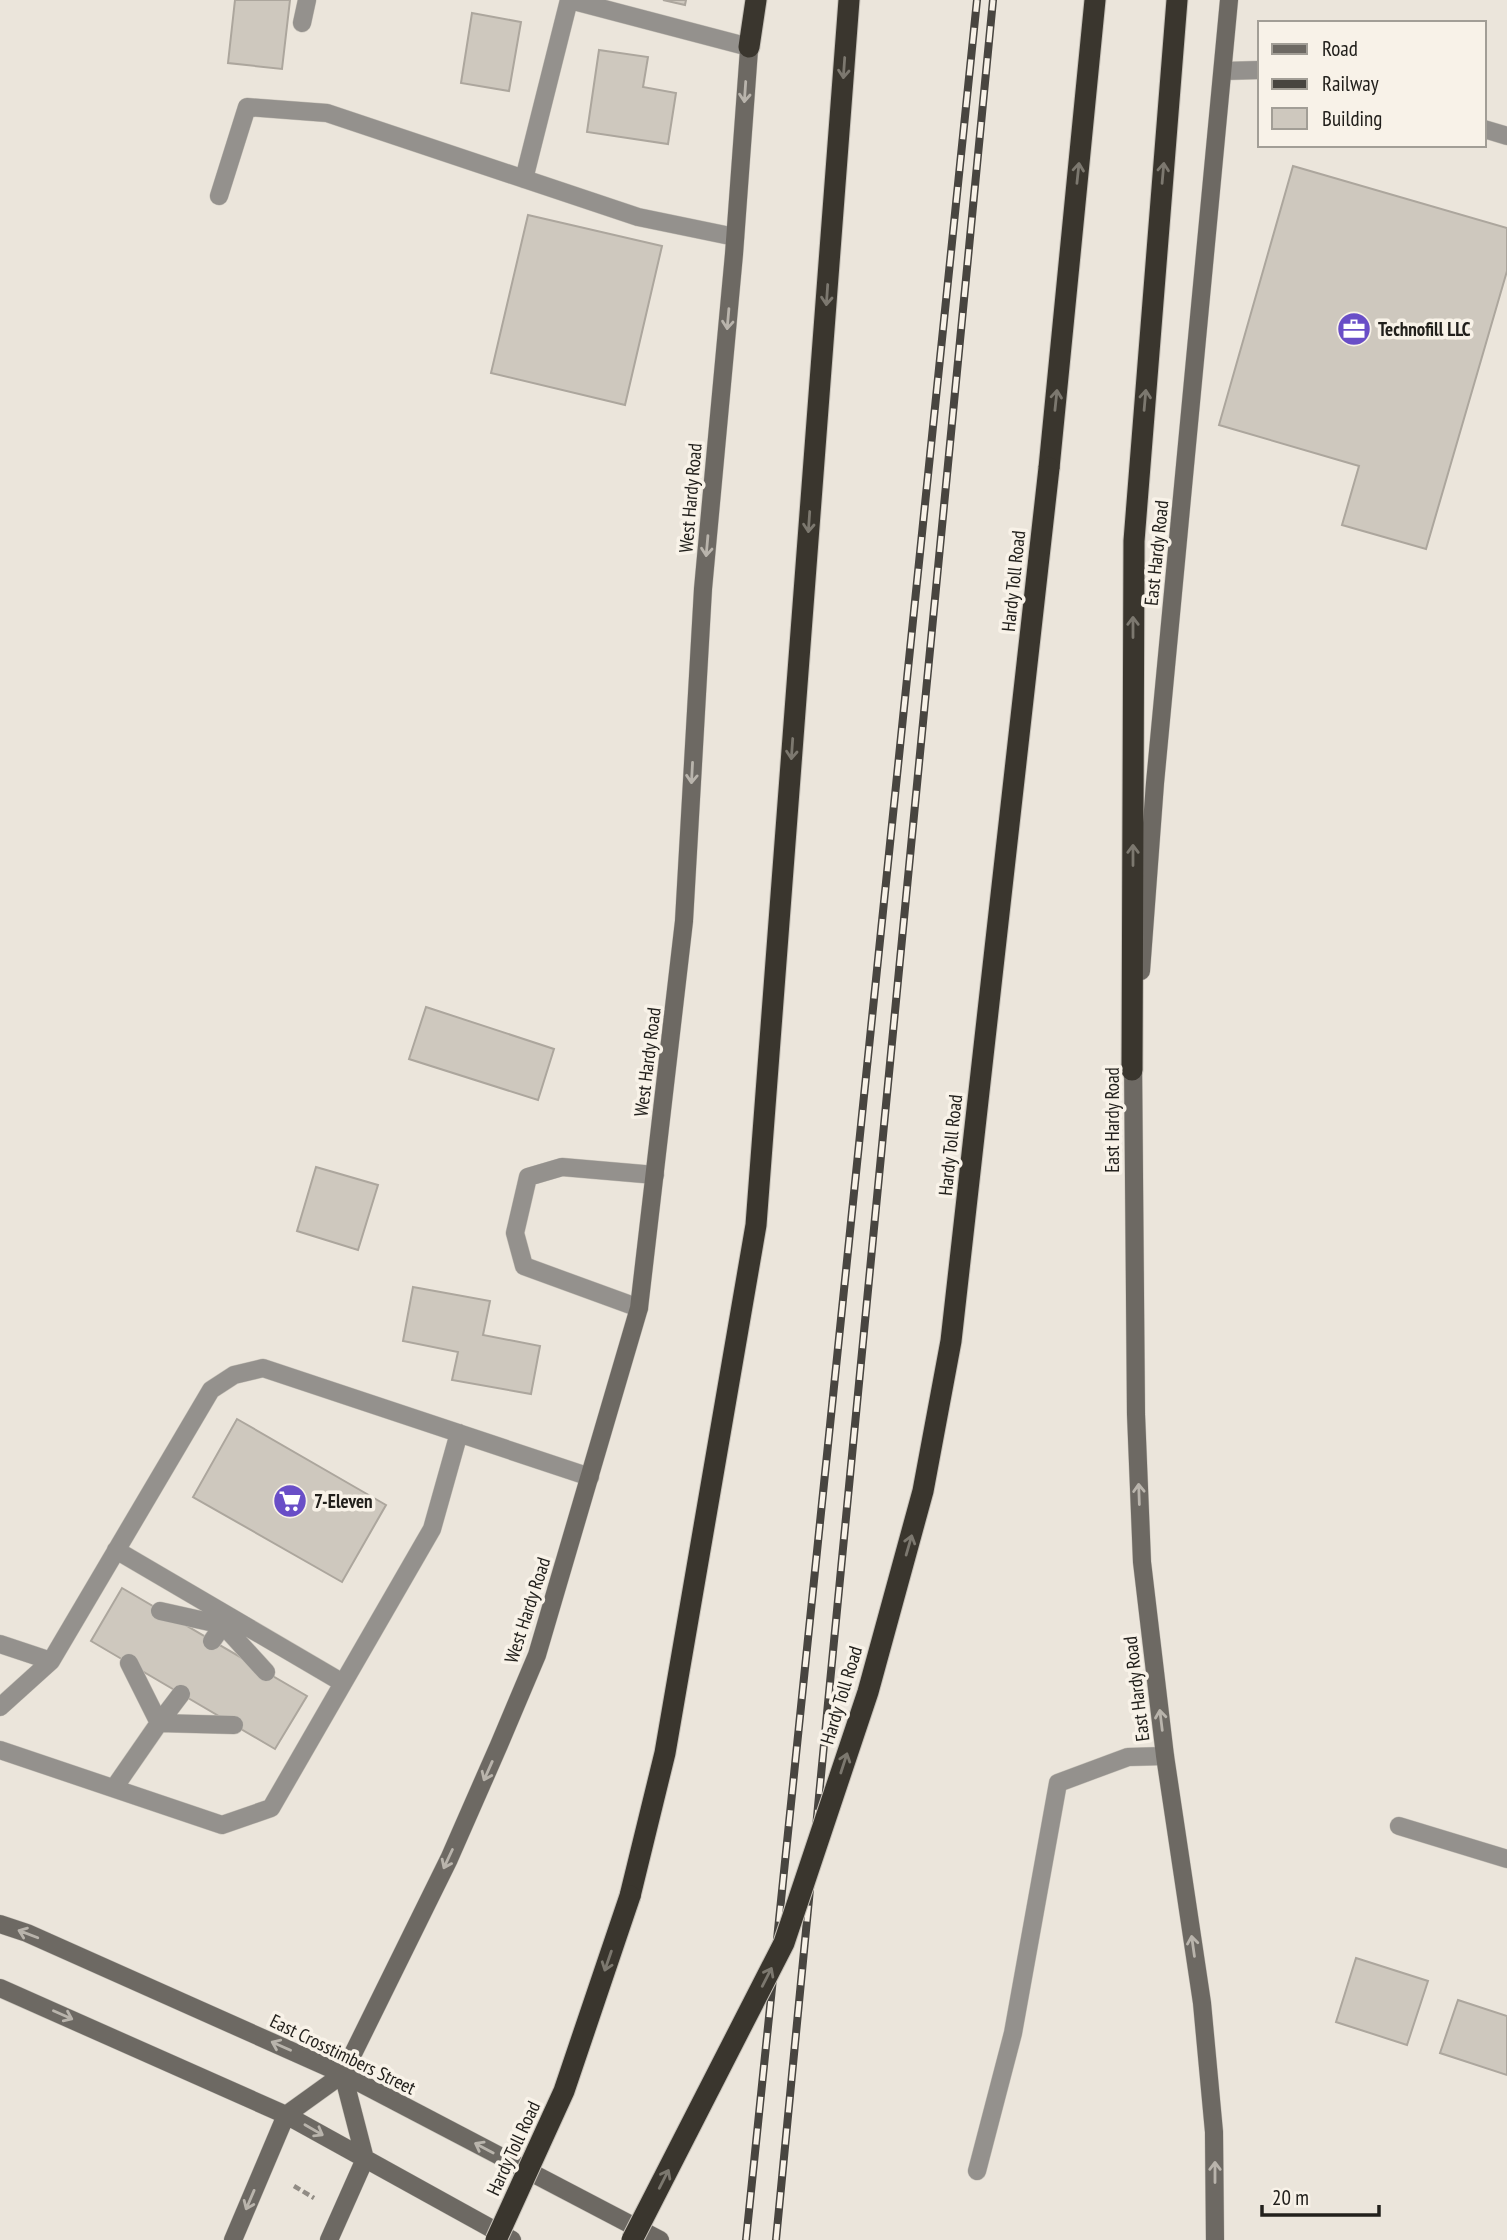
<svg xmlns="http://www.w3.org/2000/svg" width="1507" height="2240" font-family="'PT Sans Narrow',sans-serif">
  <rect width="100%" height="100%" fill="#ebe5db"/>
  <path fill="#cec8be" stroke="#aca69d" stroke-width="2" d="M235,0H290L282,69L228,63Z
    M663,0H686L685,5Z
    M472,13L521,22L509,91L461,83Z
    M599,50L648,57L643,87L676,93L668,144L587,132Z
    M1293,166L1507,228V271L1426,549L1342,525L1359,466L1219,425Z
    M528,215L662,246L625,405L491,373Z
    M426,1007L554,1049L538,1100L409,1059Z
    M316,1167L378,1185L358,1250L297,1231Z
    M413,1287L490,1301L483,1335L540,1346L531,1394L452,1380L458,1352L403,1341Z
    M237,1419L386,1505L342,1582L193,1497Z
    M122,1588L307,1696L275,1749L91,1641Z
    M1356,1958L1428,1981L1407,2045L1336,2022Z
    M1458,2000L1507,2016V2075L1440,2053Z"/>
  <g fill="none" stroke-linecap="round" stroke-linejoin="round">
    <g stroke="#c7c2b9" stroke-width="19">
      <path id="lane" d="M570,0L749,47
        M302,23L307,0
        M524,179L569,0
        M219,196L247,107L327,113L638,217L735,237
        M639,1308L524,1266L515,1233L528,1177L562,1167L655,1175
        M116,1550L343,1683
        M160,1611L223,1625L229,1617
        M212,1641L223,1625L266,1672
        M0,1644L51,1661
        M181,1694L159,1723L234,1725
        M0,1707L51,1661L211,1390L234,1375L263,1368L590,1477
        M0,1750L222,1825L271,1808L432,1529L459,1433
        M114,1788L159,1723L129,1663
        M977,2171L1013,2033L1058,1783L1128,1757L1165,1756"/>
    </g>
    <g stroke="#c7c2b9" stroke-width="19">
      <path id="street" d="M1224,71L1260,70
        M1484,129L1507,136
        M1399,1826L1507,1859"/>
    </g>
    <g stroke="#c7c2b9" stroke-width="19">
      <path id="secondary" d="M1141,971L1155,783L1229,0
        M1133,1058L1136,1414L1142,1562L1165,1756L1202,2003L1214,2132L1215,2240
        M0,1924L27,1933L343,2074L660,2240
        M0,1988L286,2115L512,2240
        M233,2240L286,2115L343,2074L449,1859L499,1745L537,1655L639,1308L684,921L703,589L734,254L750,36
        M329,2240L365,2159L343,2074"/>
    </g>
    <g stroke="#c7c2b9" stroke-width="23">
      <path id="highway" d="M749,47L756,0
        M1049,468L1095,0
        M1132,1070L1134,541L1177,0
        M630,1896L665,1753L756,1225L849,0"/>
    </g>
    <path stroke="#918c85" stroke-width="4.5" stroke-dasharray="7 3.5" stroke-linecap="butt" d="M294,2186L314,2198"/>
    <use href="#lane" stroke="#94918d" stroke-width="18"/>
    <use href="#street" stroke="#94918d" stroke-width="18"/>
    <use href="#secondary" stroke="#6d6963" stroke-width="18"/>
    <use href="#highway" stroke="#3a362e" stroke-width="21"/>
    <g stroke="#484540" stroke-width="8">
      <path id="rail" d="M746,2240L977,0
        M776,2240L993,0"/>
    </g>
    <use href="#rail" stroke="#f8f2e8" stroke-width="5" stroke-dasharray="16" stroke-linecap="butt"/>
    <g stroke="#c7c2b9" stroke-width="23" stroke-linecap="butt">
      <path id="highway-bridge" d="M496,2240L564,2091L630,1896
        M632,2240L784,1943L868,1692L923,1491L951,1341L1049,468"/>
    </g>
    <use href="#highway-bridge" stroke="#3a362e" stroke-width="21"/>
  </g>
  <defs><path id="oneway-shaft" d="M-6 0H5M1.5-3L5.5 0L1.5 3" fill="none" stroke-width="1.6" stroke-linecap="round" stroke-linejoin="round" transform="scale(1.75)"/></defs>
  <g stroke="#7c786f">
    <use href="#oneway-shaft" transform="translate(844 68) rotate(94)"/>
    <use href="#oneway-shaft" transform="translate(1078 173) rotate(-84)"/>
    <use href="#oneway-shaft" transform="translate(1163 173) rotate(-85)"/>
    <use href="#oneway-shaft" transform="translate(827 295) rotate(94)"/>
    <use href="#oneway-shaft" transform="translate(1056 400) rotate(-84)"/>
    <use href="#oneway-shaft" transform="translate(1145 400) rotate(-85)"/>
    <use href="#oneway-shaft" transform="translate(809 522) rotate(94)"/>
    <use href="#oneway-shaft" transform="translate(1133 627) rotate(-90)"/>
    <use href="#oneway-shaft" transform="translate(792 749) rotate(94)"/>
    <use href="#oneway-shaft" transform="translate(1133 855) rotate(-90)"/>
    <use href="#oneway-shaft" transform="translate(909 1545) rotate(-74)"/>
    <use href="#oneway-shaft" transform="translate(844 1763) rotate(-72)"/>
    <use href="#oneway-shaft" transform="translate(608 1961) rotate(109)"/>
    <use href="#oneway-shaft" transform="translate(767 1977) rotate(-63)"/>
    <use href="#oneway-shaft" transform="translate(664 2179) rotate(-63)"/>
  </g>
  <g stroke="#b9b4ac">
    <use href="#oneway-shaft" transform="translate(745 92) rotate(94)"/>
    <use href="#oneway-shaft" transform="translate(728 319) rotate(95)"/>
    <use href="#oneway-shaft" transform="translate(707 546) rotate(95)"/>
    <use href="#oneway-shaft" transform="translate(692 773) rotate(93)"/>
    <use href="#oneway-shaft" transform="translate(1139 1494) rotate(-92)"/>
    <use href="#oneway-shaft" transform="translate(1161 1720) rotate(-97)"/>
    <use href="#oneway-shaft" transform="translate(488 1771) rotate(114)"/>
    <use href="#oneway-shaft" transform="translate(448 1859) rotate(115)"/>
    <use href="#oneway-shaft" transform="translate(28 1934) rotate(-159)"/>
    <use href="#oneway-shaft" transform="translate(1193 1946) rotate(-98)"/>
    <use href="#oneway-shaft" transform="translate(63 2015) rotate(24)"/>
    <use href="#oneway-shaft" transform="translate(281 2046) rotate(-156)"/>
    <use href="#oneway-shaft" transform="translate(314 2130) rotate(30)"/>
    <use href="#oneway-shaft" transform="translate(484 2148) rotate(-152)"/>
    <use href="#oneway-shaft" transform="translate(1215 2172) rotate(-90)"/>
    <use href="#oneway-shaft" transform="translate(250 2200) rotate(113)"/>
  </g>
  <defs>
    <g id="office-disc" transform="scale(1.75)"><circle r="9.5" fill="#694ec7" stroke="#f8f2e8"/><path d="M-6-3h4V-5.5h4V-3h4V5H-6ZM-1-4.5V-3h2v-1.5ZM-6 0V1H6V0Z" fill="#fff"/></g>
    <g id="supermarket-disc" transform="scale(1.75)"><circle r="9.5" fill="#694ec7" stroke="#f8f2e8"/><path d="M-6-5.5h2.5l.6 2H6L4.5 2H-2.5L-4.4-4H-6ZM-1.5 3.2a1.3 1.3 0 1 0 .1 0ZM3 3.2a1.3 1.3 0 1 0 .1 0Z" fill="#fff"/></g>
  </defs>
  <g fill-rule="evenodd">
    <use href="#office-disc" x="1354" y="329"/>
    <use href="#supermarket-disc" x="290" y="1501"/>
  </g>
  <g text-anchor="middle" stroke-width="7" stroke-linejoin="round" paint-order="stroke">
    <g font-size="19" font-weight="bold" fill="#22201c" stroke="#f8f2e8" text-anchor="start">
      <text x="1378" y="336">Technofill LLC</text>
      <text x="314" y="1508">7-Eleven</text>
    </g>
    <g font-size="19" fill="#22201c" stroke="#f8f2e8">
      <text transform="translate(690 498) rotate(-85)" y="7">West Hardy Road</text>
      <text transform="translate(1156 553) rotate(-84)" y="7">East Hardy Road</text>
      <text transform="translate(1013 581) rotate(-84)" y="7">Hardy Toll Road</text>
      <text transform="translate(647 1062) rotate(-83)" y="7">West Hardy Road</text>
      <text transform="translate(1112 1120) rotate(-90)" y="7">East Hardy Road</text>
      <text transform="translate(950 1145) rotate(-84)" y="7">Hardy Toll Road</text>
      <text transform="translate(527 1610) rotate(-72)" y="7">West Hardy Road</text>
      <text transform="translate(1136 1689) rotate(-97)" y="7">East Hardy Road</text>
      <text transform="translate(841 1695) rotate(-73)" y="7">Hardy Toll Road</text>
      <text transform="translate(343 2054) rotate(26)" y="7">East Crosstimbers Street</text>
      <text transform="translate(513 2148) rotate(-65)" y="7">Hardy Toll Road</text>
    </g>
  </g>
  <rect x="1258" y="21" width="228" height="126" fill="#f8f2e8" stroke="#a29e96" stroke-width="2"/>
  <rect x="1272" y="44" width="35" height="10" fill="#6d6963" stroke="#a29e96" stroke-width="2"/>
  <text x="1322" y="56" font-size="21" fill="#22201c">Road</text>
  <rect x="1272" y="79" width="35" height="10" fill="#484540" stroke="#a29e96" stroke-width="2"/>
  <text x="1322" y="91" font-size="21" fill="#22201c">Railway</text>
  <rect x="1272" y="108" width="35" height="21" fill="#cec8be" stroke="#a29e96" stroke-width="2"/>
  <text x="1322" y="126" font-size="21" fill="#22201c">Building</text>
  <path d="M1262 2205v10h117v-10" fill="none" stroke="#22201c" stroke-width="3.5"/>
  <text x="1272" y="2205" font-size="21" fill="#22201c" stroke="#f8f2e8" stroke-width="5" paint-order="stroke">20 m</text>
</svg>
